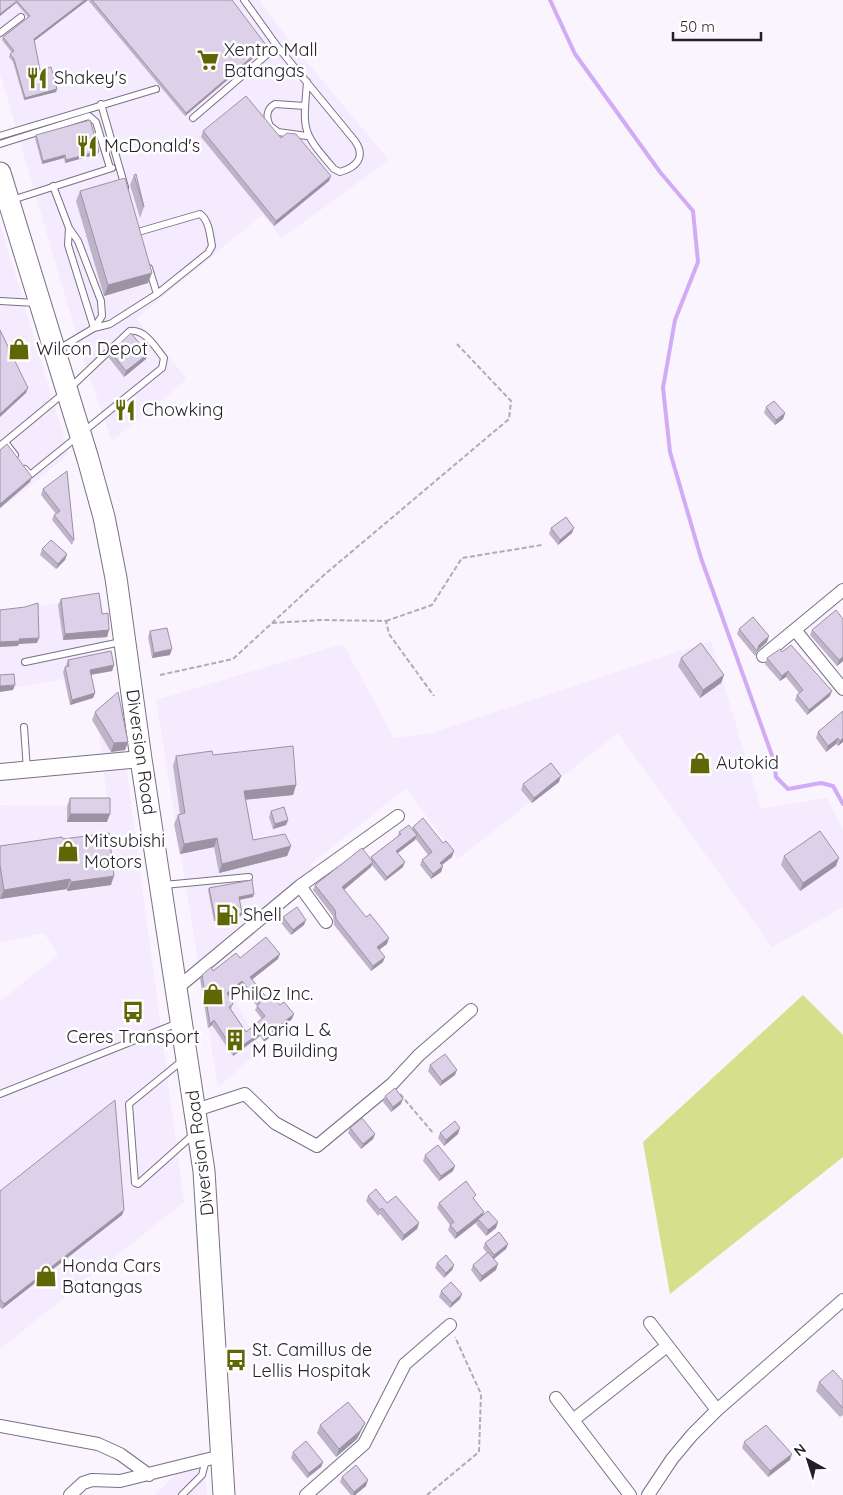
<svg xmlns="http://www.w3.org/2000/svg" width="843" height="1495" font-family="Quicksand,sans-serif">
  <rect width="100%" height="100%" fill="#f9f4fe"/>
  <path fill="#f4ebfe" d="M0,0H259L296,49L389,160L282,238L262,215L136,319L187,379L112,441L84,361L0,73Z
    M0,224L69,454L0,510Z
    M101,596L114,671L0,690V612Z
    M711,641L761,809L827,798L843,830V907L772,947L618,733L458,859L406,788L311,864L316,871L212,960L262,1049L218,1087L156,700L343,644L394,738L431,733Z
    M117,697L184,1202L0,1349V1001L58,955L44,933L0,943V805L108,806L96,708Z
    M203,1449L207,1495H154Z"/>
  <path fill="#d5e08c" d="M803,995L843,1035V1157L670,1294L643,1142Z"/>
  <g fill="none" stroke-linecap="round" stroke-linejoin="round">
    <path stroke="#d2abf6" stroke-width="4" d="M550,0L575,54L660,172L693,211L698,262L675,320L663,388L670,452L701,558L774,761L776,777L788,789L821,783L833,786L843,804"/>
    <g stroke="#7b6f86" stroke-width="8">
      <path id="service" d="M0,33L21,17
        M277,46L355,141C366,157 357,167 340,172L334,169C301,131 303,131 307,82
        M101,104L125,187
        M305,106L275,104C266,109 266,118 270,126L278,132L307,136
        M193,118L277,46L244,0
        M0,136L156,89
        M0,144L89,116L96,122L110,168
        M53,186L69,228L68,245L94,328L110,324L157,294L149,268
        M12,200L112,168
        M138,232L200,214C209,220 210,235 212,246L208,253L157,294
        M0,301L36,303
        M57,350L94,328L102,316L101,301L78,241L69,228
        M5,442L15,455
        M0,446L64,393
        M25,469L30,475L162,368L164,358C155,347 145,329 130,331L71,387
        M25,662L121,642
        M24,727L27,770
        M164,885L249,877
        M183,1060L129,1104L135,1183L138,1184L194,1134
        M0,1094L178,1023
        M182,1495L202,1475L206,1460"/>
    </g>
    <g stroke="#7b6f86" stroke-width="14">
      <path id="minor" d="M795,630L843,689
        M763,656L843,590
        M300,886L326,922
        M176,989L300,886L398,816
        M196,1110L245,1094L275,1123L317,1146L392,1084L419,1055L471,1010
        M650,1323L717,1410
        M556,1398L630,1495
        M573,1420L667,1346
        M0,1426L98,1444L120,1454L149,1475
        M70,1495L83,1483L92,1480L120,1481L221,1456
        M306,1495L364,1444L405,1364L450,1325
        M648,1495L672,1459L692,1435L717,1410L843,1300"/>
    </g>
    <g stroke="#7b6f86" stroke-width="18">
      <path id="tertiary" d="M0,772L141,759"/>
    </g>
    <g stroke="#7b6f86" stroke-width="23">
      <path id="trunk" d="M0,173L88,459L104,517L116,578L141,759L204,1171L224,1495"/>
    </g>
    <path stroke="#b0abb5" stroke-width="2" stroke-dasharray="5 2.5" stroke-linecap="butt" d="M386,621L432,605L462,558L542,545
      M272,623L323,620L386,621L389,634L434,696
      M160,675L233,659L324,575L509,419L511,401L457,344
      M400,1094L434,1134
      M427,1495L479,1452L481,1394L455,1337"/>
    <use href="#service" stroke="#fff" stroke-width="6"/>
    <use href="#minor" stroke="#fff" stroke-width="12"/>
    <use href="#tertiary" stroke="#fff" stroke-width="16"/>
    <use href="#trunk" stroke="#fff" stroke-width="21"/>
  </g>
  <path fill="#beb4c9" fill-rule="evenodd" d="M0,0H88L34,41L40,70L57,89L56,92L24,100L13,62L9,57L10,54L12,53L2,40L3,37L28,17L16,3L0,16Z
    M88,0H232L265,48L185,116Z
    M203,131L281,138L331,176L329,181L274,226L201,137Z
    M36,135L99,151L98,154L65,163L64,158L42,164L35,138Z
    M134,175L144,207L140,218L130,185Z
    M80,191L148,283L104,296L76,201Z
    M111,352L148,354L146,359L124,377L109,358Z
    M766,407L785,413L783,419L775,425L764,413Z
    M67,471L74,540L72,545L52,520L54,515L56,514L41,495L43,489Z
    M551,528L572,533L558,545L549,534Z
    M42,549L67,554L65,560L56,569L40,555Z
    M61,599L102,614L109,630L107,637L63,640L58,605Z
    M843,619V661L837,666L810,635L812,630Z
    M739,629L767,642L758,650L755,656L737,634Z
    M150,631L170,655L152,658L148,637Z
    M782,652L830,696L807,715L795,700L797,695L799,693L786,677L780,681L765,664L767,658Z
    M681,658L724,675L721,683L700,698L678,666Z
    M68,660L114,665L112,671L91,675L95,693L93,698L70,705L63,672L65,667H67L66,665Z
    M843,711V742L838,746L836,744L826,752L816,738L818,732Z
    M95,712L128,742L125,750L111,752L92,720Z
    M213,755L296,785L293,795L245,800L253,840L291,846L287,856L219,873L214,847L180,854L174,824L178,815L180,814L173,766L176,756Z
    M559,782L532,803L521,790L523,784Z
    M70,798L107,822H67V806Z
    M271,811L288,820L286,825L273,829L269,817Z
    M413,827L452,857L442,865L441,872L431,879L420,865L422,860L428,855L415,838V840L397,853L403,867L385,881L372,865L371,867L344,890L387,944L379,949L383,962L371,971L334,925L333,916L313,890L315,885L371,859V857L398,836L399,832L412,829Z
    M63,839L111,885L67,891V889L0,899V846Z
    M784,856L836,866L800,891L781,865Z
    M209,888L253,897L239,900L242,913L241,916L214,921L208,890Z
    M283,917L304,925L291,935L281,923Z
    M240,958L278,959L252,979L267,998L280,1005L292,1019L264,1042L260,1036L233,1056L212,1025L208,1028L200,979L202,975L213,971ZM241,986L257,1006L255,1010L262,1019L246,1032L231,1009L233,1004L228,995Z
    M430,1065L455,1075L440,1086L428,1071Z
    M385,1096L401,1104L391,1112L383,1102Z
    M350,1128L375,1134L373,1139L361,1149L348,1133Z
    M440,1133L458,1134L444,1146L438,1138Z
    M425,1155L453,1171L439,1181L423,1161Z
    M0,1191L124,1210L122,1215L2,1309L0,1307Z
    M368,1196L387,1203L419,1223L417,1229L402,1241L380,1214L378,1216L366,1201Z
    M474,1200L483,1215L496,1228L486,1236L476,1224L478,1221L455,1239L448,1230L450,1225L437,1208L439,1203Z
    M485,1243L508,1244L506,1249L494,1259L496,1270L480,1282L471,1270L473,1265L487,1253L483,1248Z
    M437,1263L454,1265L452,1270L444,1278L435,1268Z
    M441,1291L460,1299L450,1308L439,1297Z
    M843,1381V1415L840,1417L816,1391L819,1382Z
    M365,1423L357,1439L336,1457L317,1433L320,1425Z
    M744,1442L790,1460L768,1477L742,1448Z
    M293,1452L323,1462L321,1467L307,1478L291,1458Z
    M342,1477L366,1486L355,1495H351L340,1482Z"/>
  <path fill="#9b92a4" d="M85,0H88L33,42L34,39Z
    M17,1L16,3L0,16V14Z
    M266,45L265,48L185,116L186,113Z
    M57,89L56,92L24,100L25,98Z
    M99,151L98,154L65,163L66,160Z
    M65,155L64,158L42,164L43,161Z
    M331,176L329,181L274,226L276,221Z
    M152,273L148,283L104,296L108,285Z
    M148,354L146,359L124,377L126,371Z
    M28,388L26,393L0,417V414Z
    M785,413L783,419L775,425L776,420Z
    M32,477L30,482L0,508V504Z
    M574,528L572,533L558,545L560,540Z
    M67,554L65,560L56,569L58,564Z
    M109,630L107,637L63,640L65,634Z
    M769,636L767,642L758,650L759,645Z
    M39,638L37,643L19,644L18,646L0,647V642L19,639Z
    M172,649L170,655L152,658L154,653Z
    M843,657V661L837,666L839,660Z
    M114,665L112,671L88,675L90,670Z
    M788,671L786,677L780,681L782,676Z
    M724,675L721,683L700,698L703,690Z
    M15,685L13,690L0,692V686Z
    M832,691L830,696L807,715L809,710Z
    M95,693L93,698L70,705L72,700Z
    M838,738L836,744L826,752L828,746Z
    M843,738V742L838,746L840,741Z
    M128,742L125,750L111,752L114,743Z
    M561,776L559,782L532,803L534,798Z
    M296,785L293,795L240,800L244,791Z
    M70,814H110L107,822H67Z
    M288,820L286,825L273,829L275,824Z
    M417,835L415,840L394,856L396,851Z
    M217,838L214,847L180,854L184,844Z
    M291,846L287,856L219,873L222,864Z
    M454,851L452,857L438,868L440,863Z
    M839,858L836,866L800,891L803,883Z
    M373,862L371,867L340,893L342,887Z
    M405,862L403,867L385,881L387,877Z
    M443,866L441,872L431,879L433,874Z
    M114,876L111,885L67,891L71,882Z
    M70,879L67,889L0,899L4,890Z
    M254,894L253,897L238,900L239,897Z
    M242,913L241,916L214,921L215,918Z
    M306,920L304,925L291,935L293,930Z
    M389,938L387,944L375,953L377,947Z
    M280,954L278,959L249,982L250,977Z
    M385,957L383,962L371,971L373,966Z
    M242,981L241,986L225,998L227,993Z
    M294,1014L292,1019L264,1042L265,1037Z
    M214,1020L212,1025L208,1028L210,1024Z
    M262,1032L260,1036L233,1056L234,1051Z
    M457,1070L455,1075L440,1086L442,1081Z
    M403,1099L401,1104L391,1112L393,1107Z
    M460,1128L458,1134L444,1146L446,1140Z
    M375,1134L373,1139L361,1149L363,1144Z
    M455,1166L453,1171L439,1181L441,1176Z
    M124,1210L122,1215L2,1309L4,1304Z
    M484,1212L482,1217L478,1219V1221L455,1239L457,1233Z
    M498,1222L496,1228L486,1236L488,1230Z
    M419,1223L417,1229L402,1241L404,1235Z
    M508,1244L506,1249L492,1260L494,1255Z
    M498,1264L496,1270L480,1282L482,1276Z
    M454,1265L452,1270L444,1278L446,1273Z
    M462,1294L460,1299L450,1308L452,1303Z
    M365,1423L357,1439L336,1457L339,1449Z
    M792,1454L790,1460L768,1477L770,1471Z
    M323,1462L321,1467L307,1478L309,1473Z
    M368,1480L366,1486L355,1495H353L354,1492Z"/>
  <path fill="#ddd1ea" stroke="#9b92a4" fill-rule="evenodd" d="M0,0H85L34,39L40,70L51,67L57,89L25,98L14,59L10,54L14,51L3,37L30,16L17,1L0,14Z
    M92,0H232L266,45L186,113Z
    M246,96L281,138L287,133L296,134L331,176L276,221L203,131Z
    M90,120L99,151L66,160L65,155L43,161L36,135Z
    M136,174L144,207L134,175Z
    M125,178L152,273L108,285L80,191Z
    M0,330L28,388L0,414Z
    M131,333L148,354L126,371L111,352Z
    M774,401L785,413L776,420L766,407Z
    M7,444L32,477L0,504V450Z
    M67,471L74,540L54,515L60,511L43,489Z
    M566,517L574,528L560,540L551,528Z
    M51,540L67,554L58,564L42,549Z
    M99,593L102,614L108,613L109,630L65,634L61,599Z
    M38,603L39,638L19,639L20,641L0,642V610L25,607Z
    M836,610L843,619V657L839,660L812,630Z
    M753,617L769,636L759,645L757,651L739,629Z
    M167,628L172,649L154,653L150,631Z
    M701,643L724,675L703,690L681,658Z
    M791,645L832,691L809,710L797,695L803,690L788,671L782,676L767,658L780,649L782,652Z
    M111,651L114,665L90,670L95,693L72,700L65,667L69,666L68,660Z
    M14,674L15,685L0,686V675Z
    M118,692L128,742L114,743L95,712Z
    M843,711V738L840,741L838,738L828,746L818,732Z
    M293,746L296,785L244,791L253,840L285,834L291,846L222,864L217,838L184,844L178,815L185,813L176,756L212,751L213,755Z
    M551,763L561,776L534,798L523,784Z
    M70,798H110V814H70Z
    M284,807L288,820L275,824L271,811Z
    M423,818L443,843L446,841L454,851L440,863L443,866L433,874L422,860L432,852L413,827Z
    M409,825L417,835L396,851L405,862L387,877L371,857L401,834L399,832Z
    M820,831L839,858L803,883L784,856Z
    M109,833L114,876L71,882L70,879L4,890L0,865V846L62,837L63,839Z
    M362,848L373,862L342,887L366,917L370,914L389,938L377,947L385,957L373,966L336,919L335,910L315,885Z
    M252,880L254,894L239,897L242,913L215,918L209,888Z
    M297,907L306,920L293,930L283,917Z
    M266,937L280,954L250,977L267,998L271,995L280,1005L284,1002L294,1014L265,1037L262,1032L234,1051L214,1020L210,1024L202,975L211,967L213,971L236,953L240,958ZM242,981L260,1003L257,1006L265,1016L246,1032L229,1007L233,1004L227,993Z
    M445,1054L457,1070L442,1081L430,1065Z
    M395,1088L403,1099L393,1107L385,1096Z
    M115,1100L124,1210L4,1304L0,1299V1191Z
    M362,1118L375,1134L363,1144L350,1128Z
    M455,1121L460,1128L446,1140L440,1133Z
    M438,1145L455,1166L441,1176L425,1155Z
    M466,1181L476,1195L473,1198L484,1212L457,1233L450,1225L454,1222L439,1203Z
    M376,1189L387,1203L396,1196L419,1223L404,1235L382,1208L380,1210L368,1196Z
    M488,1211L498,1222L488,1230L478,1219Z
    M499,1232L508,1244L494,1255L485,1243Z
    M488,1252L498,1264L482,1276L473,1265Z
    M446,1255L454,1265L446,1273L437,1263Z
    M451,1282L462,1294L452,1303L441,1291Z
    M833,1370L843,1381V1408L819,1382Z
    M348,1402L365,1423L360,1431L339,1449L320,1425Z
    M766,1425L792,1454L770,1471L744,1442Z
    M306,1441L323,1462L309,1473L293,1452Z
    M356,1465L368,1480L354,1492L342,1477Z"/>
  <defs>
    <g id="supermarket-bare" transform="scale(1.725)"><path d="M-6-5.5h2.5l.6 2H6L4.5 2H-2.5L-4.4-4H-6ZM-1.5 3.2a1.3 1.3 0 1 0 .1 0ZM3 3.2a1.3 1.3 0 1 0 .1 0Z" fill="#5e6605" stroke="#fff" stroke-width="2.5" paint-order="stroke"/></g>
    <g id="restaurant-bare" transform="scale(1.725)"><path d="M-5-6h1v4h1v-4h1v4h1v-4h1v5L-1.5 .5V6h-2V.5L-5-1ZM5-6V6H3V1.5H1.5Q1.5-4 5-6Z" fill="#5e6605" stroke="#fff" stroke-width="2.5" paint-order="stroke"/></g>
    <g id="shop-bare" transform="scale(1.725)"><path d="M-5-2.5h2.3a2.7 3.5 0 0 1 5.4 0H5L5.5 6h-11ZM-1.5-2.5h3a1.5 2.3 0 0 0-3 0Z" fill="#5e6605" stroke="#fff" stroke-width="2.5" paint-order="stroke"/></g>
    <g id="fuel-bare" transform="scale(1.725)"><path d="M-5.5-6h7V0h2V4h1.3V-2.5L3-4.5l.8-.8L6-3V5H2.5V1h-1V6h-7ZM-4.2-4.7v3.2H.2V-4.7Z" fill="#5e6605" stroke="#fff" stroke-width="2.5" paint-order="stroke"/></g>
    <g id="bus-bare" transform="scale(1.725)"><path d="M-5-6H5V4H4V6H2V4H-2V6H-4V4H-5ZM-3.5-4V0h7V-4ZM-3.5 1.2v1.5H-2V1.2ZM2 1.2v1.5H3.5V1.2Z" fill="#5e6605" stroke="#fff" stroke-width="2.5" paint-order="stroke"/></g>
    <g id="building-bare" transform="scale(1.725)"><path d="M-4-6H4V6H1V3H-1V6H-4ZM-2.5-4.3h1.7v1.8h-1.7ZM.8-4.3h1.7v1.8H.8ZM-2.5-1h1.7V.8h-1.7ZM.8-1h1.7V.8H.8Z" fill="#5e6605" stroke="#fff" stroke-width="2.5" paint-order="stroke"/></g>
  </defs>
  <g fill-rule="evenodd">
    <use href="#supermarket-bare" x="208" y="60"/>
    <use href="#restaurant-bare" x="37" y="78"/>
    <use href="#restaurant-bare" x="87" y="146"/>
    <use href="#shop-bare" x="19" y="349"/>
    <use href="#restaurant-bare" x="125" y="410"/>
    <use href="#shop-bare" x="700" y="763"/>
    <use href="#shop-bare" x="68" y="851"/>
    <use href="#fuel-bare" x="227" y="915"/>
    <use href="#shop-bare" x="213" y="994"/>
    <use href="#bus-bare" x="133" y="1012"/>
    <use href="#building-bare" x="235" y="1040"/>
    <use href="#shop-bare" x="46" y="1276"/>
    <use href="#bus-bare" x="236" y="1360"/>
  </g>
  <g text-anchor="middle" stroke-width="5" stroke-linejoin="round" paint-order="stroke">
    <g font-size="18" fill="#231f28" stroke="#fff" text-anchor="start">
      <text x="224" y="56">Xentro Mall<tspan x="224" dy="21">Batangas</tspan></text>
      <text x="54" y="84">Shakey's</text>
      <text x="104" y="152">McDonald's</text>
      <text x="36" y="355">Wilcon Depot</text>
      <text x="142" y="416">Chowking</text>
      <text x="716" y="769">Autokid</text>
      <text x="84" y="847">Mitsubishi<tspan x="84" dy="21">Motors</tspan></text>
      <text x="243" y="921">Shell</text>
      <text x="230" y="1000">PhilOz Inc.</text>
      <text x="252" y="1036">Maria L &amp;<tspan x="252" dy="21">M Building</tspan></text>
      <text x="133" y="1043" text-anchor="middle">Ceres Transport</text>
      <text x="62" y="1272">Honda Cars<tspan x="62" dy="21">Batangas</tspan></text>
      <text x="252" y="1356">St. Camillus de<tspan x="252" dy="21">Lellis Hospitak</tspan></text>
    </g>
    <g font-size="18" fill="#231f28" stroke="#fff">
      <text transform="translate(141 752) rotate(82)" y="6">Diversion Road</text>
      <text transform="translate(200 1153) rotate(-97)" y="6">Diversion Road</text>
    </g>
  </g>
  <g transform="translate(808 1460) rotate(321)" stroke="#ffffff" stroke-width="4" paint-order="stroke">
  <path d="M0-4L9 19L0 12L-9 19Z" fill="#231f28"/>
  <text y="-8" font-size="14" font-weight="bold" text-anchor="middle" fill="#231f28">N</text>
  </g>
  <path d="M673 32v8h88v-8" fill="none" stroke="#231f28" stroke-width="2.5"/>
  <text x="680" y="32" font-size="15" fill="#231f28" stroke="#ffffff" stroke-width="4" paint-order="stroke">50 m</text>
</svg>
